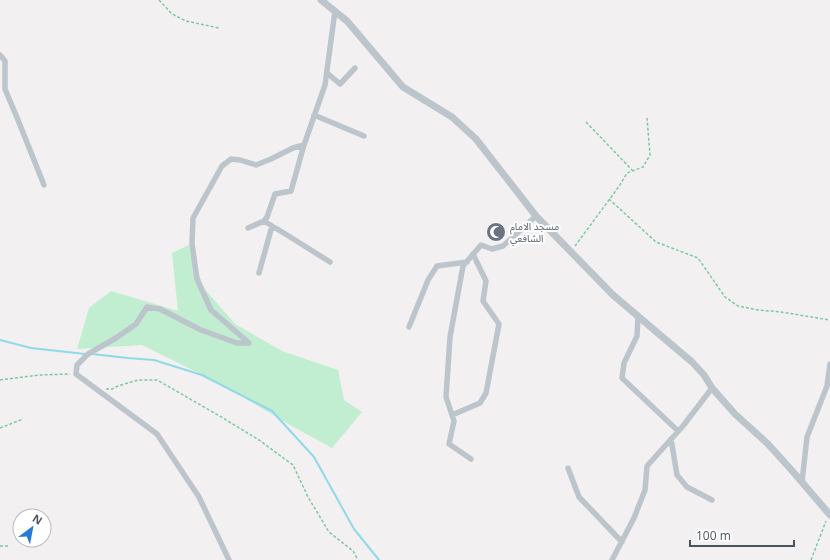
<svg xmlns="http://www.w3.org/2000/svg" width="830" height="560" font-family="'Open Sans','Noto Sans Arabic',sans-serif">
  <rect width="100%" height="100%" fill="#f2f0f0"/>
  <path fill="#c1edd0" d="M189,245L203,287L235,324L282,351L338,370L344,400L362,412L332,448L290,425L221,384L142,345L77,349L89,308L111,291L178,311L172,253Z"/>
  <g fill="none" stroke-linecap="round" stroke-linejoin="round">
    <path stroke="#90d9e8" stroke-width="2" d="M0,340L31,348L85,354
      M92,354L128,358L154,360L202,375L272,411L314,457L354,529L379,560"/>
    <path stroke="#7bcaa0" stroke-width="1.5" stroke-dasharray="3 2" stroke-linecap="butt" d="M159,0L172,14L186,21L219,28
      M586,122L633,171
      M609,199L656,242L698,258L725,297L738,306L758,310L781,312L830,320
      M575,246L620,185L627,173L643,167L650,155L647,118
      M0,380L39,375L70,374
      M106,389H112L118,386L138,380H157L223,418L259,440L293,465L308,497L329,532L353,551L358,560
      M0,428L23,419
      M0,546H10
      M811,560L826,521"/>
    <path stroke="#bcc5cc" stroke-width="5.5" d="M0,55L5,61V89L18,120L44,185
      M327,73L340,84L355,68
      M314,115L364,136
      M264,221L287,235L330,262
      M248,228L264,221L267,217L275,194L291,191L304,145
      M259,273L272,226
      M638,317L637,336L624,363L622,378L678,431
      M409,327L428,280L437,266L467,262
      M452,415L480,403L486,393L499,324L483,301L486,281L473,254
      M671,439L677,475L687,487L712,500
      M471,459L449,444L454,421L446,397L450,337L463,266L481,245L492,249L503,246L536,216
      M568,468L579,497L622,542
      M802,482L807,437L827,386L830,364
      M229,560L199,497L157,434L76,374L77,365L88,354L116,338L136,324L147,307L160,309L201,330L237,343H249L211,310L197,279L192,244L193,218L222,166L231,159L240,160L256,165L271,159L293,148L304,145L325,85L335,11
      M612,560L634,518L645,490L647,466L683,426L712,388"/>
    <path stroke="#bcc5cc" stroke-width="7" d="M321,0L347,21L403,87L452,117L476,139L536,216L613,295L692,362L704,375L712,388L735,414L768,444L795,474L830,515"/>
  </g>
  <defs>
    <g id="mosque-disc" transform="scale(1)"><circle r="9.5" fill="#6b7280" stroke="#fff"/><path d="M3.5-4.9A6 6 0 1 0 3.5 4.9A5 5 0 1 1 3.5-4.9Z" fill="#fff"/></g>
  </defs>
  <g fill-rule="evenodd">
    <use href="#mosque-disc" x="496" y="232"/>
  </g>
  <g text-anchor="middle" stroke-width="4" stroke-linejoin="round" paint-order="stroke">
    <g font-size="10" fill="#5b616d" stroke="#fff" text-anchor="start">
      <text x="510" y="230">مسجد الامام<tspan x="510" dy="12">الشافعي</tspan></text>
    </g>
  </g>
  <g transform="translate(32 528) rotate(32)"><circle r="19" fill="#ffffff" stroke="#b6bbbe"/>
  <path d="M0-3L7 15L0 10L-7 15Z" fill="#227ada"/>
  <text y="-6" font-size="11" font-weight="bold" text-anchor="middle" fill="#49545d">N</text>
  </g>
  <path d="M690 540v6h104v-6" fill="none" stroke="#49545d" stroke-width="2"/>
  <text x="696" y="540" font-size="12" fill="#49545d" stroke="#ffffff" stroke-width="3" paint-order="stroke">100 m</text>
</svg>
